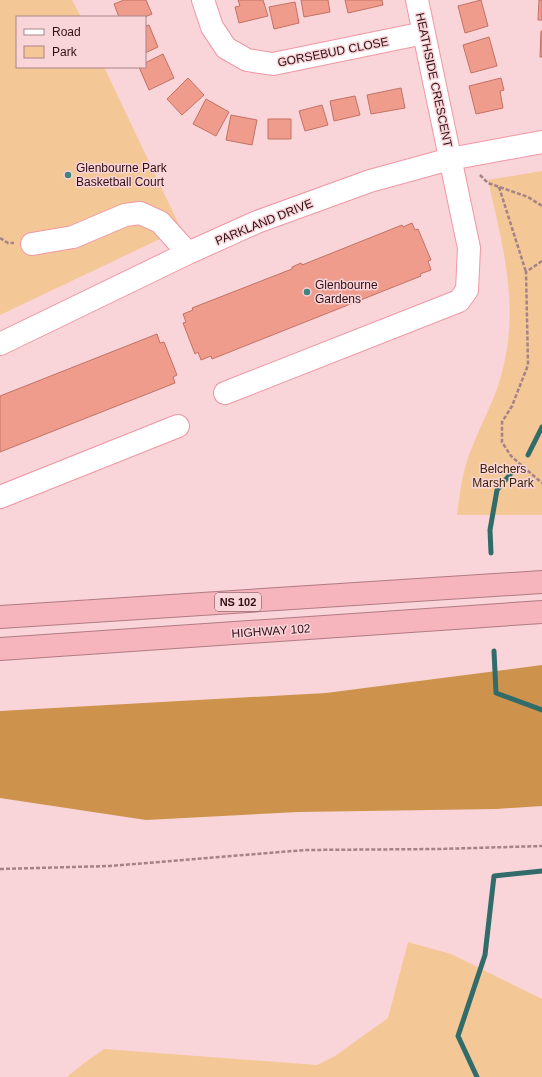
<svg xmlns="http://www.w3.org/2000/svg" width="542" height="1077" font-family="Helvetica,sans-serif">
  <rect width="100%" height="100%" fill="#f9d4d8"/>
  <path fill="#f4c896" d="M0,0H72L81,17H17V67H104L181,229L0,315Z
    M542,171V515H457C460,491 463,467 473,445C481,425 491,406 498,386C522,314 504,251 488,180Z
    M408,942L451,954L542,999V1077H67L83,1064L104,1049L317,1065L335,1056L388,1018Z"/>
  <path fill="#cd934c" d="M542,665V806L496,809L298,812L146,820L0,798V711L326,693Z"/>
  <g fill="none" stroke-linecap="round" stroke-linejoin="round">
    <path stroke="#316c6b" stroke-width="5" d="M528,455L542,427
      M491,553L490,530L497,490L513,471
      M494,651L496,693L542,710
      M477,1077L458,1036L485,955L494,876L542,871"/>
  </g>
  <path fill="#f09c8d" stroke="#c27265" d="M124,0H146L152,14L145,17H119L114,4Z
    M238,0H263L268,16L239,23L235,7L240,6Z
    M301,0H328L330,12L304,17Z
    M345,0H382L383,5L348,13Z
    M481,0L488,26L465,33L458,6Z
    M539,0H542V20H538Z
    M295,2L299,23L274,29L269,7Z
    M149,25L158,47L145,53V26Z
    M541,31H542V57H540Z
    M489,37L497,66L471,73L463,45Z
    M163,54L174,78L149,90L139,67H145V63Z
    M188,78L204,95L182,115L167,99Z
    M501,78L504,90L500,91L503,108L476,114L469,86Z
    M401,88L405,108L371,114L367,95Z
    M355,96L360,115L334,121L330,101Z
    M206,99L229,112L216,136L193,124Z
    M322,105L328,125L305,131L299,111Z
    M231,115L257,120L252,145L226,140Z
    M268,119H291V139H268Z
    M412,223L415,230L418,229L431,260L428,261L431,270L420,274L421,276L212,359L211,356L201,360L198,352L195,354L183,323L186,322L183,314L193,310L192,308L292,269V267L301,263L302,265L402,225L403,227Z
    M157,334L160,343L164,342L177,375L173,377L175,383L0,452V396Z"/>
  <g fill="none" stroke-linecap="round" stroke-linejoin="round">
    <g stroke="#ee98a5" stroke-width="24">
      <path id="minor" d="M203,0L212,27L226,48L247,60L273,64L424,33
        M32,244L73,237L125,215L140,213L160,222L188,253
        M0,344L188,253L257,222L370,181L450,159L542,142
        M225,393L459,301L467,290L469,248L417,0
        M0,497L178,426"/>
    </g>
    <g stroke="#b17b83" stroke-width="24">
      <path id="highway" d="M0,617L542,582
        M0,649L542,612"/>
    </g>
    <path stroke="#a58287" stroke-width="2.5" stroke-dasharray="4 2" stroke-linecap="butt" d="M480,175L488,183L528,197L542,206
      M499,187L526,272
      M0,238L8,243H14
      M542,261L526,272L528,365L512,406L502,422V442L511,456L542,483
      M0,869L110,866L305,850L439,849L542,846"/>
    <use href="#minor" stroke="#fff" stroke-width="22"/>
    <use href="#highway" stroke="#f6b5bd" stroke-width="22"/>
  </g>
  <g fill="#3d8480" stroke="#f9d4d8" stroke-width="1.5">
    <circle cx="68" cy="175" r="4"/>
    <circle cx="307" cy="292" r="4"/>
  </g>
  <g text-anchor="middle" stroke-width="3" stroke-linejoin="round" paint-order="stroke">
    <rect fill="#f9d4d8" stroke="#6c4b50" stroke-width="1" x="215" y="593" width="46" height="18" rx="3"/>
    <g font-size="11" font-weight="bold" fill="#301016">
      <text x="238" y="606">NS 102</text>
    </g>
    <g font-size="12" fill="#301016" stroke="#f9d4d8">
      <text transform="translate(333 52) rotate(-11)" y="4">GORSEBUD CLOSE</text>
      <text transform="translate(434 80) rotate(78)" y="4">HEATHSIDE CRESCENT</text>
      <text transform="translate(264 222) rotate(-22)" y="4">PARKLAND DRIVE</text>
      <text transform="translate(271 631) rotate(-4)" y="4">HIGHWAY 102</text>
    </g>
    <g font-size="12" fill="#301016" stroke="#f9d4d8" text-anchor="start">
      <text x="76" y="172">Glenbourne Park<tspan x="76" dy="14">Basketball Court</tspan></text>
      <text x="315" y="289">Glenbourne<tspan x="315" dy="14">Gardens</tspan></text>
    </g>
    <g font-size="12" fill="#3c2505" stroke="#f9d4d8">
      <text x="503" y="473">Belchers<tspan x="503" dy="14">Marsh Park</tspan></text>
    </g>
  </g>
  <rect x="16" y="16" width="130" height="52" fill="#f9d4d8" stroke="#a9868a"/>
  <rect x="24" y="29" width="20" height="6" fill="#ffffff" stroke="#a9868a"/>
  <text x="52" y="36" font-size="12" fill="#301016">Road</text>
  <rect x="24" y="46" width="20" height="12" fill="#f4c896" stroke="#a9868a"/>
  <text x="52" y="56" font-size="12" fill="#301016">Park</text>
</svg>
